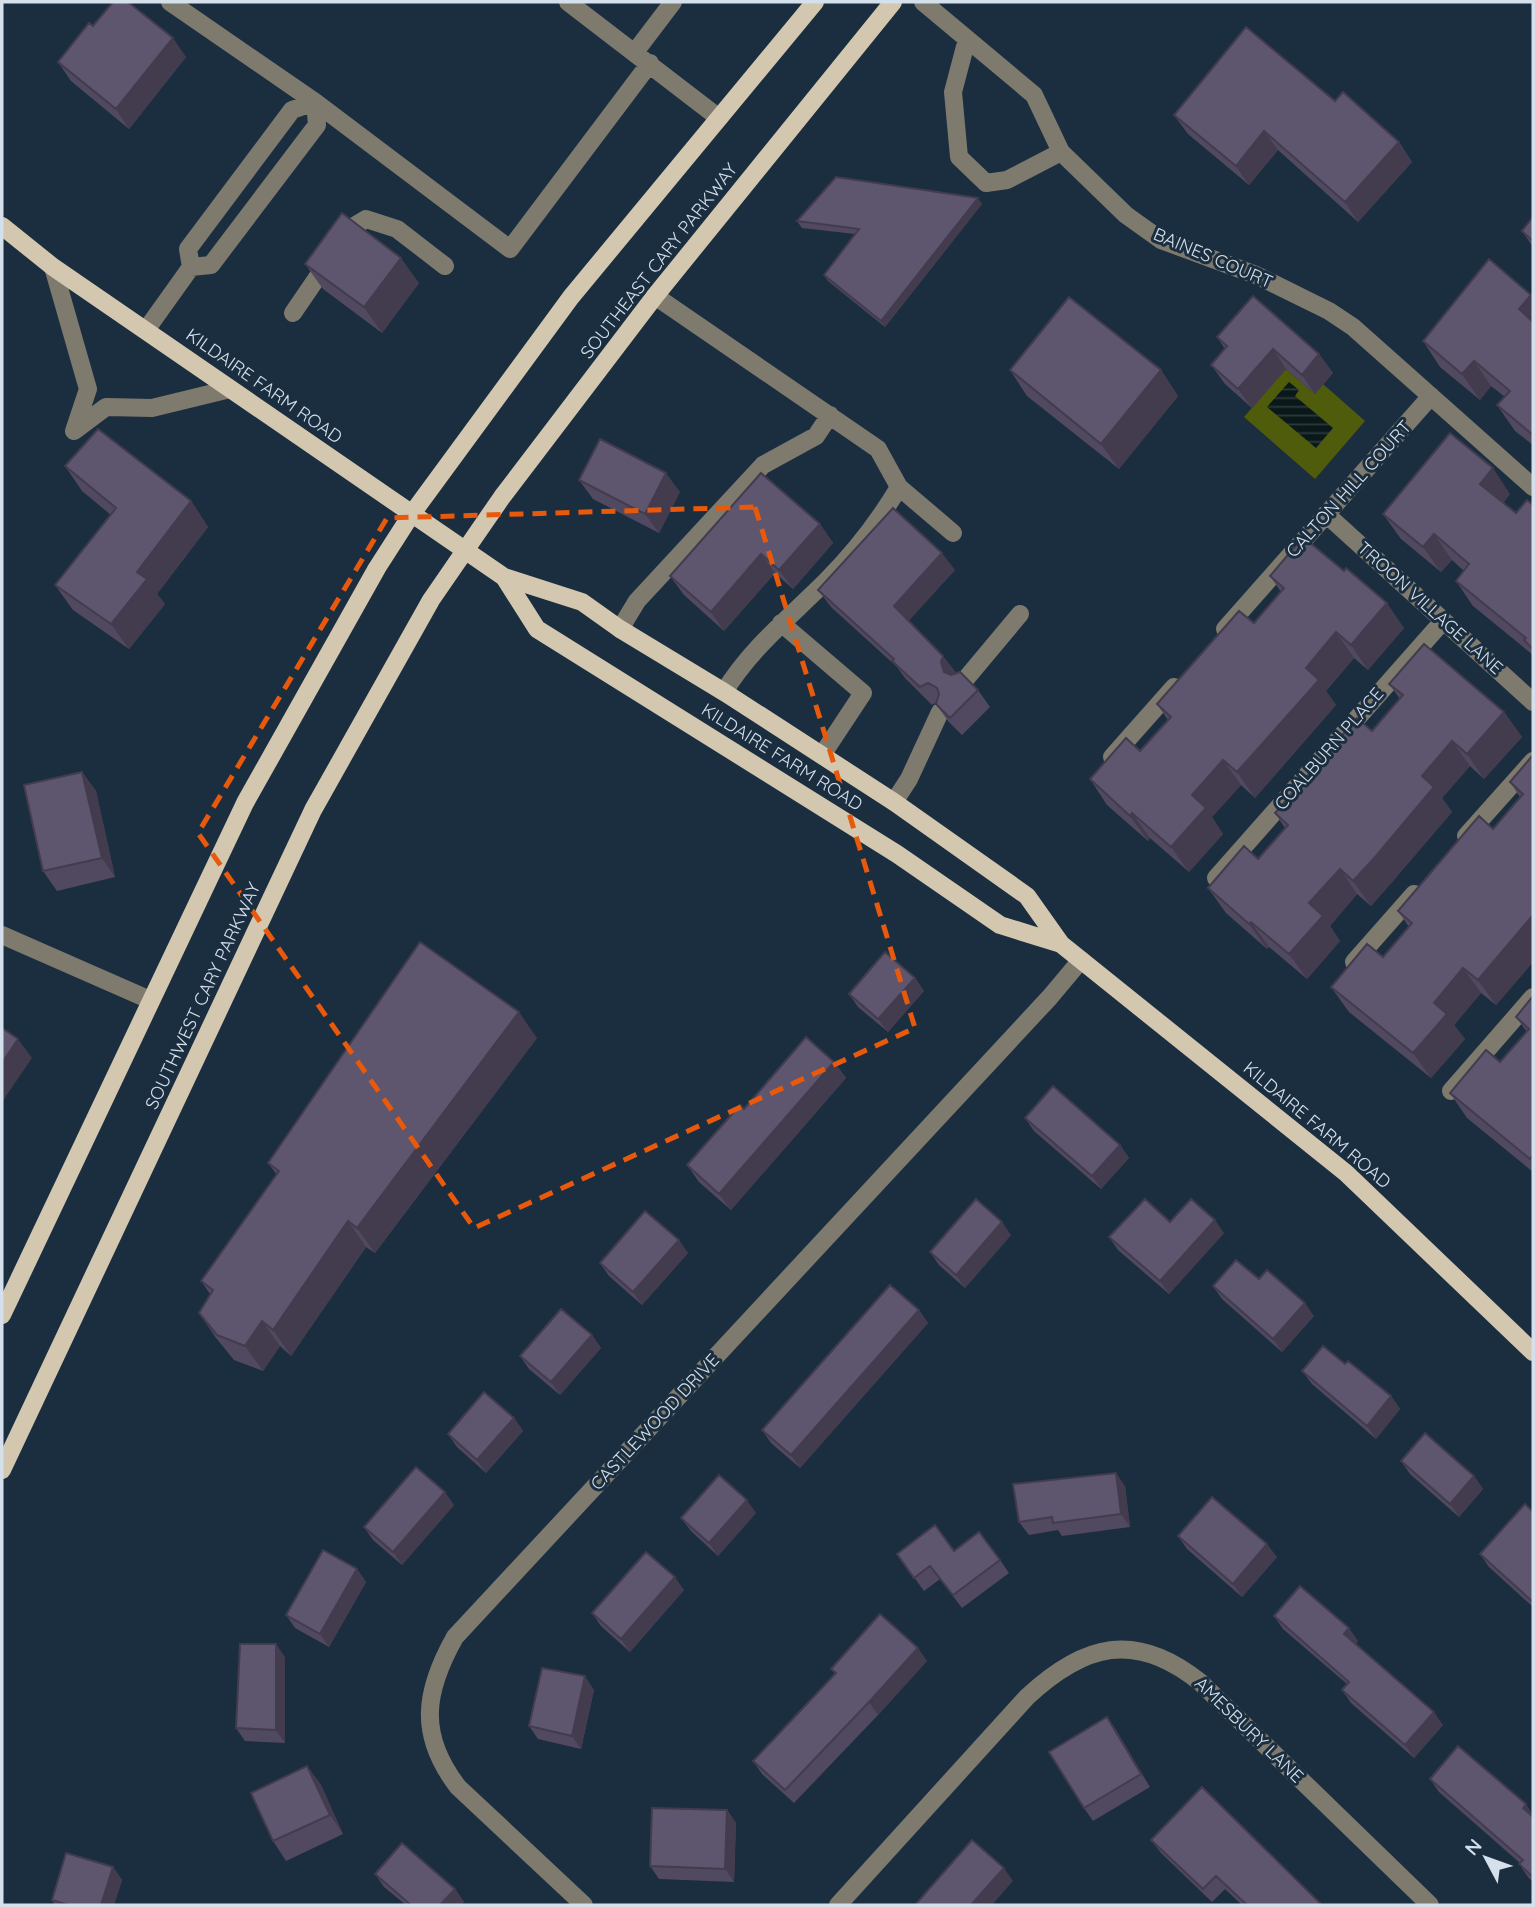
<svg xmlns="http://www.w3.org/2000/svg" width="1535" height="1907" font-family="Quicksand,sans-serif">
  <defs>
    <pattern id="water-rules" width="6" height="5" patternUnits="userSpaceOnUse" patternTransform="scale(1.75)"><rect width="6" height="5" fill="#0a181a"/><path d="M0 2.5h6" fill="none" stroke="#2d393b"/></pattern>
  </defs>
  <rect width="100%" height="100%" fill="#1b2e40"/>
  <path fill="#4f5c0b" d="M1286,369L1315,394L1323,384L1365,421L1315,479L1244,417Z"/>
  <path fill="url(#water-rules)" d="M1289,382L1299,390L1295,396L1333,428L1316,448L1267,407Z"/>
  <g fill="none" stroke-linecap="round" stroke-linejoin="round">
    <path stroke="#7f7a6e" stroke-width="18" d="M170,2L315,102L510,249L650,63
      M568,2L719,118
      M923,2L1034,95L1061,152L1126,215L1161,240L1256,275L1329,311L1353,327L1533,487
      M967,39L953,92L959,157L986,183L1007,180L1061,152
      M635,52L673,2
      M53,267L88,389L74,431
      M655,296L878,449L899,487C879,521 854,553 826,581C790,617 751,648 724,692
      M293,313L351,228L366,219L397,229L445,266
      M146,330L191,267L188,249L292,110L315,102L317,125L211,265L191,267
      M74,431L106,407L152,408L230,389
      M899,487L953,533
      M1326,514L1533,702
      M781,623L863,693L822,755
      M620,629L637,601L763,465L816,436L830,415
      M1225,629L1431,396
      M964,681L1020,614
      M1112,757L1174,687
      M894,802L909,779L940,712
      M1466,836L1533,761
      M1216,878L1443,621
      M2,935L150,1000
      M1354,962L1414,894
      M1451,1091L1533,997
      M584,1905L458,1787C418,1735 424,1692 455,1637L1050,997L1081,960
      M838,1905L1027,1697C1084,1644 1135,1630 1200,1682L1430,1905"/>
    <path stroke="#d3c7af" stroke-width="18" d="M2,226L53,267L504,577L582,602L620,629L724,692L894,802L1027,896L1061,944L1346,1173L1533,1352
      M504,577L537,629L897,854L1000,925L1061,944
      M2,1315L245,803L377,568L411,515L571,297L815,2
      M2,1470L313,810L431,600L502,497L655,296L893,2"/>
  </g>
  <path fill="#51495f" d="M93,26L186,57L129,129L71,81L58,62Z
    M1335,101L1399,142L1412,162L1358,222L1278,150L1249,185L1188,134L1174,115Z
    M982,204L885,327L828,281L824,275L855,234L802,228L797,221Z
    M1533,217V247L1522,231Z
    M305,264L419,283L382,333L323,289Z
    M1533,298V445L1515,431L1497,405L1505,397L1491,386L1480,400L1440,367L1423,341Z
    M1217,337L1319,354L1333,373L1315,394L1286,369L1252,408L1225,384L1211,365L1225,349Z
    M1010,370H1161L1178,396L1119,469L1027,396Z
    M65,466L191,501L208,527L157,594L165,604L129,649L73,610L55,585L111,515L82,491Z
    M579,480L680,492L659,533L593,499Z
    M1510,494L1503,503L1516,513L1533,505V655L1473,606L1456,581L1464,571L1452,560L1441,572L1401,539L1383,514Z
    M820,524L833,543L793,589L775,573L724,631L684,595L670,576Z
    M955,570L908,621L943,656L956,673L978,690L990,707L962,735L948,721L936,704L937,702L932,705L905,678L897,667L831,607L818,590Z
    M1270,576L1404,628L1368,670L1354,658L1326,691L1336,705L1255,798L1241,785L1212,817L1223,834L1189,872L1150,838L1148,841L1107,805L1090,779L1140,751L1168,720L1157,704L1254,623L1281,592Z
    M1389,684L1504,712L1522,737L1484,779L1470,766L1442,798L1452,812L1393,881L1371,906L1357,894L1330,926L1340,941L1307,979L1269,947L1267,949L1226,913L1208,888L1258,859L1285,828L1275,813L1372,731L1400,699Z
    M1533,755V962L1496,1005L1481,993L1454,1025L1465,1039L1431,1078L1349,1012L1331,987L1383,957L1409,927L1398,911L1493,829L1520,797L1510,782Z
    M82,772L96,791L115,877L57,891L43,871Z
    M915,978L924,991L888,1032L858,1007L849,994Z
    M1533,996V1172L1467,1118L1450,1093L1500,1062L1527,1032L1516,1017Z
    M537,1038L375,1253L366,1247L291,1356L280,1346L263,1371L234,1360L216,1338L199,1313L210,1294L201,1281L277,1175L268,1163Z
    M834,1062L846,1078L731,1210L699,1182L687,1165L744,1109Z
    M1025,1118L1120,1145L1129,1158L1101,1189L1034,1131Z
    M1170,1222L1224,1233L1169,1294L1118,1250L1109,1237Z
    M1011,1235L965,1288L939,1265L930,1252Z
    M688,1253L642,1305L609,1276L600,1263Z
    M1259,1279L1314,1316L1282,1352L1222,1299L1213,1286Z
    M919,1310L928,1323L800,1468L771,1443L762,1430Z
    M592,1335L601,1348L560,1395L529,1369L520,1356Z
    M1345,1364L1391,1396L1400,1409L1376,1439L1312,1384L1302,1371Z
    M514,1418L523,1431L486,1473L457,1447L448,1434Z
    M1401,1461L1474,1476L1483,1489L1459,1517L1410,1474Z
    M1125,1486L1130,1527L1062,1536L1058,1530L1029,1535L1019,1522Z
    M454,1505L402,1565L373,1540L364,1527Z
    M1533,1512V1607L1489,1567L1480,1554Z
    M756,1513L718,1556L691,1531L681,1518Z
    M1178,1536L1277,1557L1242,1597L1187,1549Z
    M954,1551L1000,1560L1009,1573L962,1608L940,1579L924,1591L897,1554Z
    M357,1569L366,1582L329,1647L295,1628L286,1615Z
    M684,1590L630,1652L601,1626L592,1613Z
    M1274,1616L1358,1641L1356,1644L1443,1725L1414,1758L1351,1703L1342,1690L1347,1684L1283,1629Z
    M285,1657V1743L245,1741L236,1728Z
    M927,1661L878,1715L794,1803L762,1774L753,1761L835,1674L831,1669Z
    M594,1690L581,1749L538,1739L529,1726Z
    M1107,1717L1116,1730L1150,1787L1093,1821L1084,1808Z
    M307,1766L321,1785L343,1834L286,1861L273,1841Z
    M1430,1779L1533,1815V1882L1528,1877L1519,1864L1520,1863L1439,1792Z
    M727,1810L736,1823L734,1882L659,1879L650,1866Z
    M1151,1840L1322,1905H1242L1225,1889L1212,1902L1161,1853Z
    M113,1867L122,1880L114,1905H55L52,1900Z
    M375,1874L455,1889L464,1902L461,1905H406L384,1887Z"/>
  <path fill="#423c4e" d="M173,38L186,57L129,129L116,109Z
    M1264,131L1278,150L1249,185L1236,166Z
    M1399,142L1412,162L1358,222L1345,202Z
    M978,198L982,204L885,327L881,321Z
    M401,258L419,283L382,333L364,307Z
    M1531,295L1533,298V330L1519,309Z
    M1273,349L1286,369L1252,408L1238,389Z
    M1319,354L1333,373L1315,394L1302,375Z
    M1474,361L1491,386L1480,400L1462,374Z
    M1161,370L1178,396L1119,469L1101,444Z
    M1493,468L1510,494L1497,509L1480,484Z
    M666,473L680,492L659,533L645,514Z
    M191,501L208,527L157,594L165,604L129,649L111,624L137,572Z
    M820,524L833,543L793,589L779,570Z
    M1434,534L1452,560L1441,572L1423,547Z
    M942,553L955,570L906,624L894,606Z
    M761,554L775,573L724,631L711,612Z
    M1387,603L1404,628L1368,670L1351,645Z
    M1336,632L1354,658L1326,691L1336,705L1255,798L1237,772L1306,668Z
    M943,656L956,673L953,680L944,672L941,662Z
    M1504,712L1522,737L1484,779L1467,754Z
    M1452,741L1470,766L1442,798L1452,812L1371,906L1353,881L1422,776Z
    M1223,760L1241,785L1212,817L1223,834L1189,872L1171,847L1192,795Z
    M82,772L96,791L115,877L102,858Z
    M1132,813L1150,838L1148,841L1130,816Z
    M1340,869L1357,894L1330,926L1340,941L1307,979L1289,954L1309,903Z
    M1533,915V962L1496,1005L1478,980Z
    M1251,922L1269,947L1267,949L1249,924Z
    M1463,968L1481,993L1454,1025L1465,1039L1431,1078L1413,1053L1434,1003Z
    M915,978L924,991L888,1032L878,1019Z
    M519,1012L537,1038L375,1253L357,1228Z
    M18,1039L32,1058L2,1102V1063Z
    M834,1062L846,1078L731,1210L719,1194Z
    M1120,1145L1129,1158L1101,1189L1092,1176Z
    M1215,1220L1224,1233L1169,1294L1160,1281Z
    M348,1221L366,1247L291,1356L273,1330Z
    M1002,1222L1011,1235L965,1288L956,1275Z
    M679,1240L688,1253L642,1305L633,1292Z
    M1305,1303L1314,1316L1282,1352L1273,1339Z
    M919,1310L928,1323L800,1468L791,1455Z
    M262,1321L280,1346L263,1371L245,1346Z
    M592,1335L601,1348L560,1395L551,1382Z
    M1391,1396L1400,1409L1376,1439L1367,1426Z
    M514,1418L523,1431L486,1473L477,1460Z
    M1116,1473L1125,1486L1130,1527L1121,1514Z
    M1474,1476L1483,1489L1459,1517L1450,1504Z
    M445,1492L454,1505L402,1565L393,1552Z
    M747,1500L756,1513L718,1556L709,1543Z
    M1267,1544L1277,1557L1242,1597L1233,1584Z
    M357,1569L366,1582L329,1647L320,1634Z
    M675,1577L684,1590L630,1652L621,1639Z
    M1349,1628L1358,1641L1354,1647L1344,1634Z
    M276,1644L285,1657V1743L276,1730Z
    M918,1648L927,1661L878,1715L869,1702Z
    M585,1676L594,1690L581,1749L572,1736Z
    M1434,1712L1443,1725L1414,1758L1405,1745Z
    M1107,1717L1116,1730L1150,1787L1141,1774Z
    M307,1766L321,1785L343,1834L330,1815Z
    M1526,1804L1533,1815V1819L1523,1808Z
    M727,1810L736,1823L734,1882L725,1869Z
    M113,1867L122,1880L114,1905H101Z
    M1004,1868L1013,1881L992,1905H971Z
    M455,1889L464,1902L461,1905H440Z"/>
  <path fill="#5e556f" stroke="#423c4e" stroke-width="2" d="M113,2H128L173,38L116,109L58,62L89,23L93,26Z
    M1246,27L1335,101L1343,92L1399,142L1345,202L1264,131L1236,166L1174,115Z
    M836,177L978,198L881,321L824,275L859,229L797,221Z
    M342,213L401,258L364,307L305,264Z
    M1533,217V241L1522,231Z
    M1489,259L1531,295L1519,309L1533,322V435L1497,405L1510,391L1474,361L1462,374L1423,341Z
    M1253,296L1319,354L1302,375L1273,349L1238,389L1211,365L1227,346L1217,337Z
    M1069,297L1161,370L1101,444L1010,370Z
    M98,429L191,501L137,572L147,579L111,624L55,585L116,508L65,466Z
    M1450,433L1493,468L1480,484L1516,513L1527,500L1533,505V649L1524,640L1526,638L1456,581L1469,564L1434,534L1423,547L1383,514Z
    M600,439L666,473L645,514L579,480Z
    M761,473L820,524L779,570L761,554L711,612L670,576Z
    M893,508L942,553L894,606L943,656L941,662L944,672L951,675L960,672L978,690L950,718L936,704L939,694L937,688L928,683L920,687L892,661L894,659L818,590Z
    M1303,537L1344,571L1346,568L1387,603L1351,645L1336,632L1306,668L1319,680L1237,772L1223,760L1192,795L1206,808L1171,847L1132,813L1130,816L1090,779L1126,738L1140,751L1171,717L1157,704L1239,611L1254,623L1284,588L1270,576Z
    M1424,644L1504,712L1467,754L1452,741L1422,776L1434,787L1376,856L1353,881L1340,869L1309,903L1323,916L1289,954L1251,922L1249,924L1208,888L1244,846L1258,859L1288,825L1275,813L1357,718L1372,731L1403,695L1389,684Z
    M1533,755V915L1478,980L1463,968L1434,1003L1447,1014L1413,1053L1331,987L1367,944L1383,957L1412,923L1398,911L1479,816L1493,829L1523,794L1510,782Z
    M82,772L102,858L43,871L24,785Z
    M420,942L519,1012L357,1228L348,1221L273,1330L262,1321L245,1346L217,1335L199,1313L213,1290L201,1281L279,1171L268,1163Z
    M885,952L915,978L878,1019L849,994Z
    M1533,996V1155L1530,1159L1450,1093L1486,1050L1500,1062L1529,1029L1516,1017Z
    M2,1028L18,1039L2,1063Z
    M806,1037L834,1062L719,1194L687,1165L740,1105L744,1109Z
    M1053,1086L1120,1145L1092,1176L1025,1118Z
    M976,1199L1002,1222L956,1275L930,1252Z
    M1145,1199L1170,1222L1191,1199L1215,1220L1160,1281L1109,1237Z
    M645,1211L679,1240L633,1292L600,1263Z
    M1236,1260L1259,1279L1267,1270L1305,1303L1273,1339L1213,1286Z
    M890,1285L919,1310L791,1455L762,1430Z
    M561,1309L592,1335L551,1382L520,1356Z
    M1323,1346L1345,1364L1348,1361L1391,1396L1367,1426L1302,1371Z
    M484,1392L514,1418L477,1460L448,1434Z
    M1425,1433L1474,1476L1450,1504L1401,1461Z
    M416,1467L445,1492L393,1552L364,1527Z
    M1116,1473L1121,1514L1053,1523L1052,1517L1019,1522L1013,1484Z
    M719,1475L747,1500L709,1543L681,1518Z
    M1212,1497L1267,1544L1233,1584L1178,1536Z
    M1525,1504L1533,1512V1600L1532,1601L1480,1554Z
    M935,1525L954,1551L979,1532L1000,1560L953,1595L930,1566L914,1578L897,1554Z
    M323,1550L357,1569L320,1634L286,1615Z
    M646,1552L675,1577L621,1639L592,1613Z
    M1300,1586L1349,1628L1344,1634L1434,1712L1405,1745L1342,1690L1349,1682L1274,1616Z
    M880,1614L918,1648L869,1702L785,1790L753,1761L836,1673L831,1669Z
    M240,1644H276V1730L236,1728Z
    M542,1668L585,1676L572,1736L529,1726Z
    M1107,1717L1141,1774L1084,1808L1049,1752Z
    M1458,1746L1526,1804L1523,1808L1533,1817V1877L1519,1864L1523,1860L1430,1779Z
    M307,1766L330,1815L273,1841L251,1793Z
    M1202,1787L1322,1905H1247L1216,1876L1203,1889L1151,1840Z
    M652,1808L727,1810L725,1869L650,1866Z
    M972,1840L1004,1868L971,1905H915Z
    M402,1843L455,1889L440,1905H411L375,1874Z
    M66,1853L113,1867L101,1905H69L52,1900Z"/>
  <path fill="none" stroke="#e8590c" stroke-width="5" stroke-dasharray="14 9" stroke-linejoin="round" d="M755,507L915,1028L474,1228L198,833L387,518Z"/>
  <g text-anchor="middle" stroke-width="6" stroke-linejoin="round" paint-order="stroke">
    <g font-size="18" fill="#d4e0eb" stroke="#1b2e40">
      <text transform="translate(1213 258) rotate(23)" y="6">BAINES COURT</text>
      <text transform="translate(659 261) rotate(-52)" y="6">SOUTHEAST CARY PARKWAY</text>
      <text transform="translate(264 386) rotate(35)" y="6">KILDAIRE FARM ROAD</text>
      <text transform="translate(1349 489) rotate(-48)" y="6">CALTON HILL COURT</text>
      <text transform="translate(1430 608) rotate(42)" y="6">TROON VILLAGE LANE</text>
      <text transform="translate(1329 749) rotate(-49)" y="6">COALBURN PLACE</text>
      <text transform="translate(782 757) rotate(32)" y="6">KILDAIRE FARM ROAD</text>
      <text transform="translate(203 996) rotate(-65)" y="6">SOUTHWEST CARY PARKWAY</text>
      <text transform="translate(1317 1125) rotate(40)" y="6">KILDAIRE FARM ROAD</text>
      <text transform="translate(655 1422) rotate(-47)" y="6">CASTLEWOOD DRIVE</text>
      <text transform="translate(1249 1730) rotate(44)" y="6">AMESBURY LANE</text>
    </g>
  </g>
  <rect width="1535" height="1907" fill="none" stroke="#d4e0eb" stroke-width="7"/>
  <g transform="translate(1486 1858) rotate(311)" stroke="#1b2e40" stroke-width="5" paint-order="stroke">
  <path d="M0-5L12 26L0 18L-12 26Z" fill="#d4e0eb"/>
  <text y="-10" font-size="19" font-weight="bold" text-anchor="middle" fill="#d4e0eb">N</text>
  </g>
</svg>
